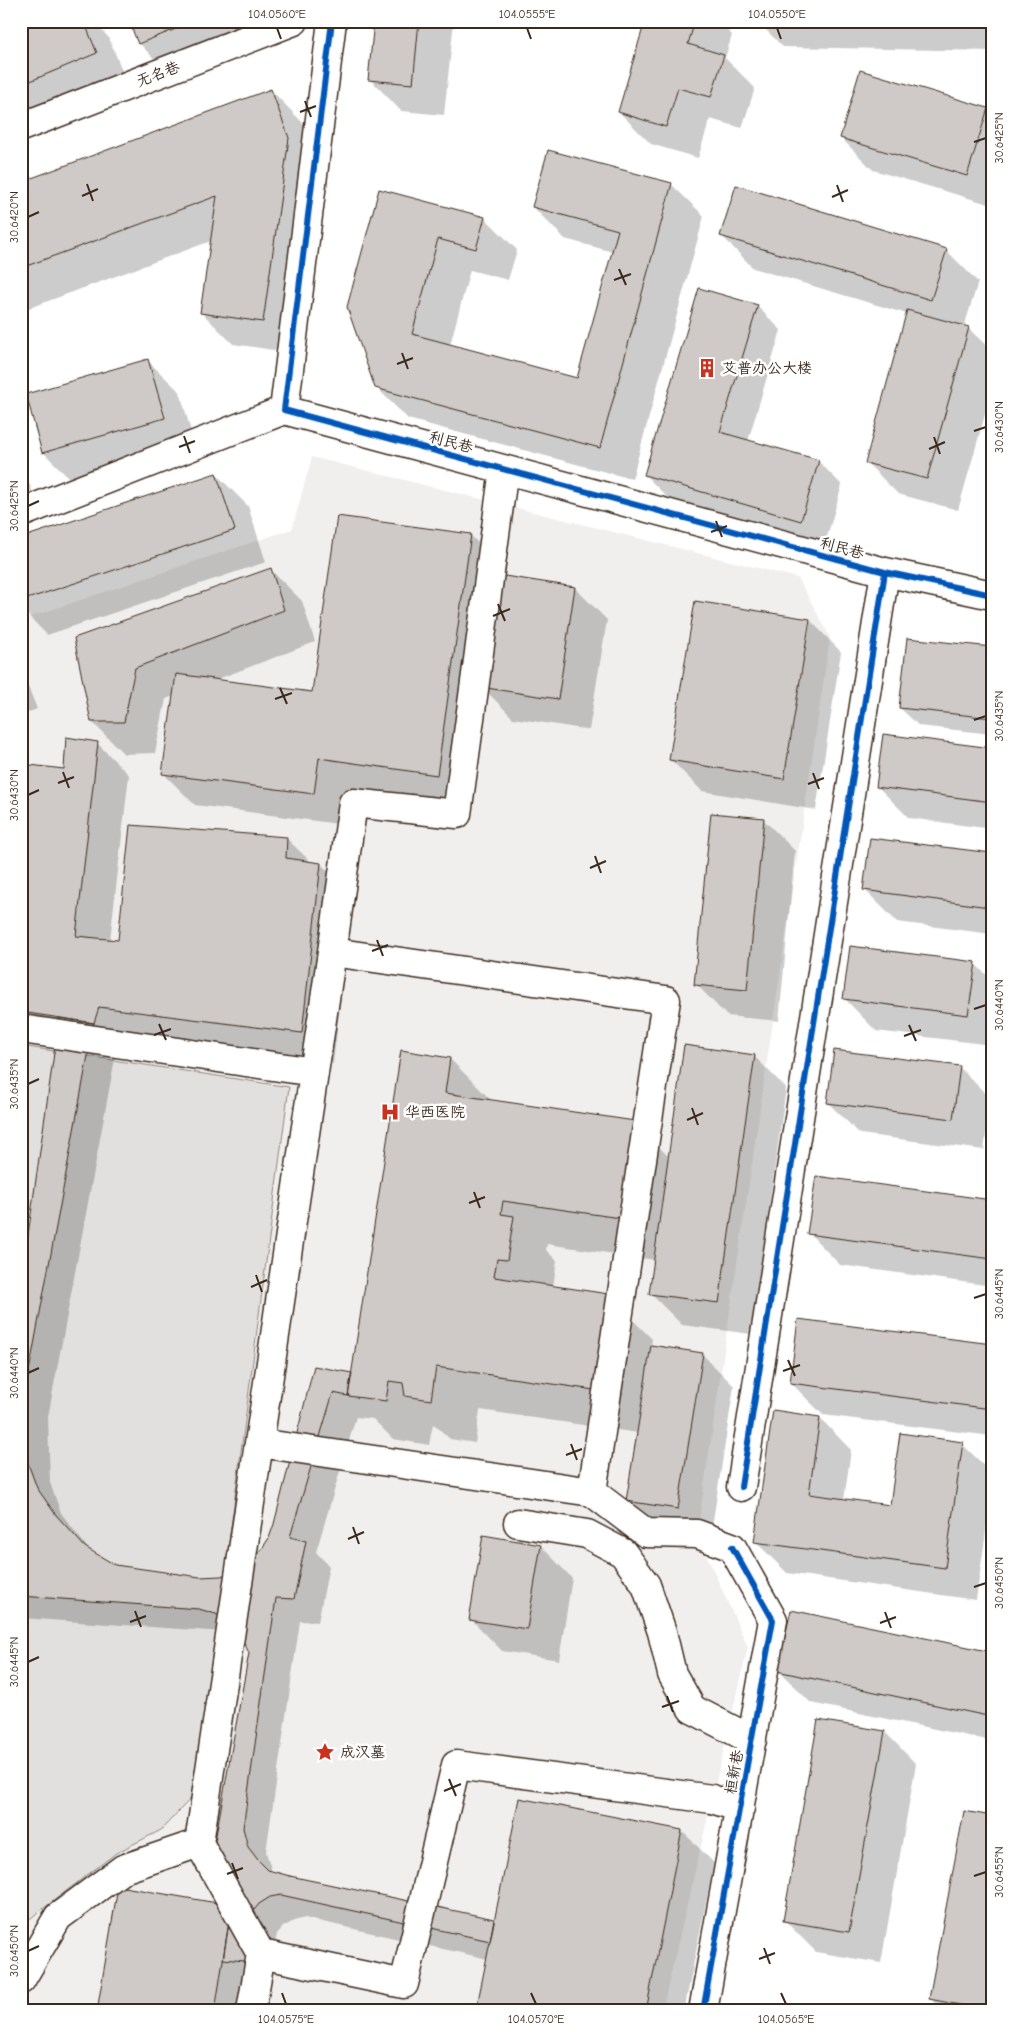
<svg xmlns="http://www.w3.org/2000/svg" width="1013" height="2032" font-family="'Comic Neue','LXGW WenKai TC',sans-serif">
  <rect width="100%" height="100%" fill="#fff"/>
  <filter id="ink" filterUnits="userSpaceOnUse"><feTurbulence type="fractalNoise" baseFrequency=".02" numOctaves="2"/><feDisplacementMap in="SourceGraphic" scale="10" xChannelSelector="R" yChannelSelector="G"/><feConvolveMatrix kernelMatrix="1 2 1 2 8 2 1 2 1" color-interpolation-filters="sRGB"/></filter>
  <g filter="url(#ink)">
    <path fill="#f1efee" d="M312,457L798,578L830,637L697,1534L748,1647L662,2011H21V689L25,688L21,674V620L292,529Z"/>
    <path fill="#e2e0de" stroke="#8e857e" d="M21,1046L289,1087L196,1793L161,1830L116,1853L27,1921L21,1932Z"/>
    <path fill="#0003" d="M40,21H93L109,38L128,85L21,129V29Z
      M130,21H307L170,75L139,43Z
      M375,21H454L444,115L401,111L370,79Z
      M646,21H718L732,35L725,58L755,88L742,128L710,119L698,158L651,144L619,112Z
      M757,21H992V51L783,47Z
      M271,90L302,122L320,171L294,353L233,344L201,312L211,241L21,311V183Z
      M988,109L992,113V205L873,170L841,138Z
      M549,151L672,185L704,216L632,479L408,419L376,387L380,191L485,218L517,250L508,280L470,270L450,345L578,379L613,252L565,239L533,207Z
      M722,236L946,250L978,282L964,327L968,328L992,351V390L958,510L898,494L866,462L907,314L753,268Z
      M757,306L781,330L748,441L818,461L842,485L825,544L669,499L645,475Z
      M148,361L180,392L196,449L75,484L43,452Z
      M21,463L33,493L21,497Z
      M216,474L248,506L266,562L47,635L21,608V539Z
      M470,535L502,567L501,576L575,588L607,620L589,730L513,718L485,690L469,806L350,789L346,825L195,805L163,773L174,696L166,699L155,753L124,754L92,722L76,639L270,569L302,601L315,642L215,680L313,694Z
      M810,620L841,652L816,810L702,791L670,759Z
      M992,648V734L919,726L900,708Z
      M21,669L37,709L21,715Z
      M97,743L129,775L110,940L119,941L286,838L311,862L321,864L353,896L333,1064L131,1039L116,1053L48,1417L50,1483L61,1513L89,1550L115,1566L200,1578L221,1577L260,1554L270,1539L275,1524L315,1367L353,1374L450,1059L493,1102L635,1123L669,1157L754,1056L786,1088L751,1334L682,1325L650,1293L655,1260L547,1244L546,1250L557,1261L553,1287L608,1295L652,1339L651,1346L702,1354L734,1386L710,1540L660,1532L628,1501L638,1433L480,1410L475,1443L450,1439L435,1425L433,1424L429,1445L393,1439L373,1419L356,1417L316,1552L329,1566L318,1622L300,1621L266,1852L272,1872L495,1922L520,1800L682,1831L714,1863L684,2011H477L488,1959L305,1918L294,1921L283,1927L277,1934L268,1984L251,2011H98L217,1904L250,1653L242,1638L224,1632L21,1618V1293L57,1044L21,1039V765L65,770Z
      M992,749V829L909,818L877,786Z
      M763,819L795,851L779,1021L727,1016L696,984Z
      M992,854V934L897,922L865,890Z
      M975,964L992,980V1045L876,1031L845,999Z
      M959,1067L991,1099L984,1150L860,1134L828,1103Z
      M992,1201V1286L840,1265L809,1233Z
      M992,1345V1436L823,1415L791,1383Z
      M820,1418L851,1450L844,1500L891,1506L962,1444L992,1473V1491L976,1600L787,1573L756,1542Z
      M541,1546L572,1578L559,1660L502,1651L471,1619Z
      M992,1653V1741L811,1703L779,1671Z
      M885,1732L916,1764L881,1963L816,1952L784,1920Z
      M930,1998L992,2011H942Z"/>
    <path fill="#cfcac7" stroke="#3b2a1e" d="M37,21H84L97,53L21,85V28Z
      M129,21H196L138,44Z
      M374,21H419L413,84L368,80Z
      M645,21H695L688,44L724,55L711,97L678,88L666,127L618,112Z
      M860,70L988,108L967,176L840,138Z
      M271,89L289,138L263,322L200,313L217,196L21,268V182Z
      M548,150L672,183L600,448L375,388L347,307L379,189L485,217L476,249L438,239L412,334L577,378L618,230L532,207Z
      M736,185L947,249L931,300L720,236Z
      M699,288L758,305L720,432L819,460L801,521L644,475Z
      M907,310L969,327L927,479L865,463Z
      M148,359L165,418L42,453L26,394Z
      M216,473L235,530L21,601V538Z
      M337,516L471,534L437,775L319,758L314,794L162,774L176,674L312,692Z
      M271,568L284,610L135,668L124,722H91L74,638Z
      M498,575L575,587L558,699L480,687Z
      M695,601L810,619L784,779L669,760Z
      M907,638L992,647V718L899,708Z
      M883,734L992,748V802L876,787Z
      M66,737L98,742L76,936L118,940L130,825L287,837L286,858L321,863L302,1033L99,1007L94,1023L21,1012V764L64,769Z
      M711,813L764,818L747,990L694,985Z
      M870,838L992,853V883L989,907L863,890Z
      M850,946L976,962L968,1015L843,999Z
      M59,1018L94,1023L25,1393L26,1458L37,1488L56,1515L85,1547L115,1565L200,1577L221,1576L245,1567L259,1553L269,1538L274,1524L314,1366L352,1373L348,1396L333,1393L290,1537L306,1541L294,1599L276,1598L243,1828L248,1847L258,1860L268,1870L290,1876L494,1919L490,1941L281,1895L270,1897L259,1904L254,1910L245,1961L223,1959L229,1922L207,1885L249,1653L243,1641L227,1622L216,1614L199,1609L21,1596V1284Z
      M684,1045L755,1055L719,1303L649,1294Z
      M401,1050L450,1058L445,1093L635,1121L620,1218L503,1201L501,1214L514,1216L507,1260L497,1259L494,1277L609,1294L594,1390L436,1367L431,1400L405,1396L403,1383L389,1381L386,1401L348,1396Z
      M834,1050L960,1066L953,1119L827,1103Z
      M816,1176L992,1200V1259L807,1234Z
      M798,1319L992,1344V1409L790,1383Z
      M651,1345L703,1353L678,1509L626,1501Z
      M773,1410L820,1417L809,1494L890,1505L900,1433L963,1442L945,1568L754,1542Z
      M483,1535L541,1545L527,1629L469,1620Z
      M791,1610L992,1652V1717L777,1671Z
      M818,1720L885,1731L849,1932L783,1921Z
      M992,1761V1782L987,1781Z
      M519,1798L682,1830L646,2011H476Z
      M964,1811L992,1816V2011L929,1999Z
      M118,1886L217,1903L229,1922L215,2011H97Z"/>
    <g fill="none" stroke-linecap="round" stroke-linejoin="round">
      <g stroke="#3b2a1e" stroke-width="31">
        <path id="minor" d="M332,21L284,410L885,572L992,595
          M21,127L294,21
          M21,513L284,410
          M332,952L353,803L457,814L504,469
          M21,1029L314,1072
          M741,1487L885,572
          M592,1492L646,1533L697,1534L732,1547L773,1620L703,2011
          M518,1523L587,1534L623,1553L646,1585L662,1632L672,1674L692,1709L752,1740
          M261,1954L404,1984L456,1765L712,1799L740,1808
          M21,1980L58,1917L123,1869L199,1843
          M251,2011L261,1954L199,1843L259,1443L592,1492L666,1000L332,952L259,1443"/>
      </g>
      <use href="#minor" stroke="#fff" stroke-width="28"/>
      <g stroke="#fff" stroke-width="9">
        <path id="cycleway" d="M332,21L284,410L885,572L992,595
          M741,1487L885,572
          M703,2011L773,1620L732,1547"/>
      </g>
      <use href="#cycleway" stroke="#0057b8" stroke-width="6"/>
    </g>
  </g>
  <path fill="none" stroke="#3b2a1e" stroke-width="2" d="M277,28L281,39M527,28L531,39M777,28L781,39M305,101L311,117M300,112L316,106M974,142L986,138M87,184L93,201M837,185L843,202M82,196L98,189M832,197L848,190M28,217L39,212M619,269L626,285M614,280L631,274M402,353L408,369M397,364L413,358M974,431L986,427M184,436L190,453M934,437L940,454M179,447L195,441M929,449L945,442M28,506L39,501M716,521L722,537M711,532L727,526M498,604L505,621M493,616L510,609M280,688L287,704M275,699L292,693M974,720L986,716M63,772L69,788M813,773L819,789M58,783L74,777M808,784L824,778M28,795L39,790M595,856L601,873M590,868L606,861M377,940L383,956M372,951L388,945M974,1009L986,1005M159,1024L166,1040M909,1025L916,1041M154,1035L171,1029M904,1036L921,1030M28,1084L39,1079M692,1108L698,1125M687,1120L703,1113M474,1192L480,1208M469,1203L485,1197M256,1275L262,1292M251,1287L267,1280M974,1298L986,1294M788,1360L795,1376M783,1371L800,1365M28,1373L39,1368M571,1444L577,1460M566,1455L582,1449M353,1527L359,1544M348,1539L364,1532M974,1587L986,1583M135,1611L141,1627M885,1612L891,1628M130,1622L146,1616M880,1623L896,1617M28,1662L39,1657M667,1696L673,1712M662,1707L679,1701M449,1779L456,1796M444,1791L461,1784M232,1863L238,1879M227,1874L243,1868M974,1876L986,1872M764,1948L770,1964M28,1951L39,1946M759,1959L775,1953M282,1993L286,2004M531,1993L536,2004M781,1993L786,2004"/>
  <defs>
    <g id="building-bare" transform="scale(1.5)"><path d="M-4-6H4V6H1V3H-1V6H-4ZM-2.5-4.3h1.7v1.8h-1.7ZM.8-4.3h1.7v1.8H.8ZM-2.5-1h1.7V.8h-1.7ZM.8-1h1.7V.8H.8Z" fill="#c8321e" stroke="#fff" stroke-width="2.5" paint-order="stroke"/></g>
    <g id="hospital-bare" transform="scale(1.5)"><path d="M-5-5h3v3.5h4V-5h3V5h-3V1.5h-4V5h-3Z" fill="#c8321e" stroke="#fff" stroke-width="2.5" paint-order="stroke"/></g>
    <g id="sight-bare" transform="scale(1.5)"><path d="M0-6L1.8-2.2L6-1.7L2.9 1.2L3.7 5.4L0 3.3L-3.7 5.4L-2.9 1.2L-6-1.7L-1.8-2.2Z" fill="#c8321e" stroke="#fff" stroke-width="2.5" paint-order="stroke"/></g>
  </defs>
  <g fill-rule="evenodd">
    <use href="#building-bare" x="707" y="368"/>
    <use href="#hospital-bare" x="390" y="1112"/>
    <use href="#sight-bare" x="325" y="1752"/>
  </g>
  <g text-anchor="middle" stroke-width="5" stroke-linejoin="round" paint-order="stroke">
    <g font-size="15" fill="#3b2a1e" stroke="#fff">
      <text transform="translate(158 74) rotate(-21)" y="5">无名巷</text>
      <text transform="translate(451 442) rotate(15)" y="5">利民巷</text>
      <text transform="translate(842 548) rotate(15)" y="5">利民巷</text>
      <text transform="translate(734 1772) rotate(-80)" y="5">桓新巷</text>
    </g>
    <g font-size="15" fill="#3b2a1e" stroke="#fff" text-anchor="start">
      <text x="722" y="373">艾普办公大楼</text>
      <text x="405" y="1117">华西医院</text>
      <text x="340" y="1757">成汉墓</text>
    </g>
  </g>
  <rect width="1013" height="2032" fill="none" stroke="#fff" stroke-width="55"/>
  <rect x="28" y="28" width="958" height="1976" fill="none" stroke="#3b2a1e" stroke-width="2"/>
  <g font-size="12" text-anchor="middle" fill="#3b2a1e">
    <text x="277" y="18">104.0560°E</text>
    <text x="527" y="18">104.0555°E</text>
    <text x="777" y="18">104.0550°E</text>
    <text transform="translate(999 138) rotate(-90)" y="4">30.6425°N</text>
    <text transform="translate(14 217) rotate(-90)" y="4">30.6420°N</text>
    <text transform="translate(999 427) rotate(-90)" y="4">30.6430°N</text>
    <text transform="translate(14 506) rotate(-90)" y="4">30.6425°N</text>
    <text transform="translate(999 716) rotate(-90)" y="4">30.6435°N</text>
    <text transform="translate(14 795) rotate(-90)" y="4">30.6430°N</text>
    <text transform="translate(999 1005) rotate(-90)" y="4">30.6440°N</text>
    <text transform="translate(14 1084) rotate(-90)" y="4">30.6435°N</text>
    <text transform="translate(999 1294) rotate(-90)" y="4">30.6445°N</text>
    <text transform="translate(14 1373) rotate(-90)" y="4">30.6440°N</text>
    <text transform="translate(999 1583) rotate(-90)" y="4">30.6450°N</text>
    <text transform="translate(14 1662) rotate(-90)" y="4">30.6445°N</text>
    <text transform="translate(999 1872) rotate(-90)" y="4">30.6455°N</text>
    <text transform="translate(14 1951) rotate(-90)" y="4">30.6450°N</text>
    <text x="286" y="2023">104.0575°E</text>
    <text x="536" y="2023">104.0570°E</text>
    <text x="786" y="2023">104.0565°E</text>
  </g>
</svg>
